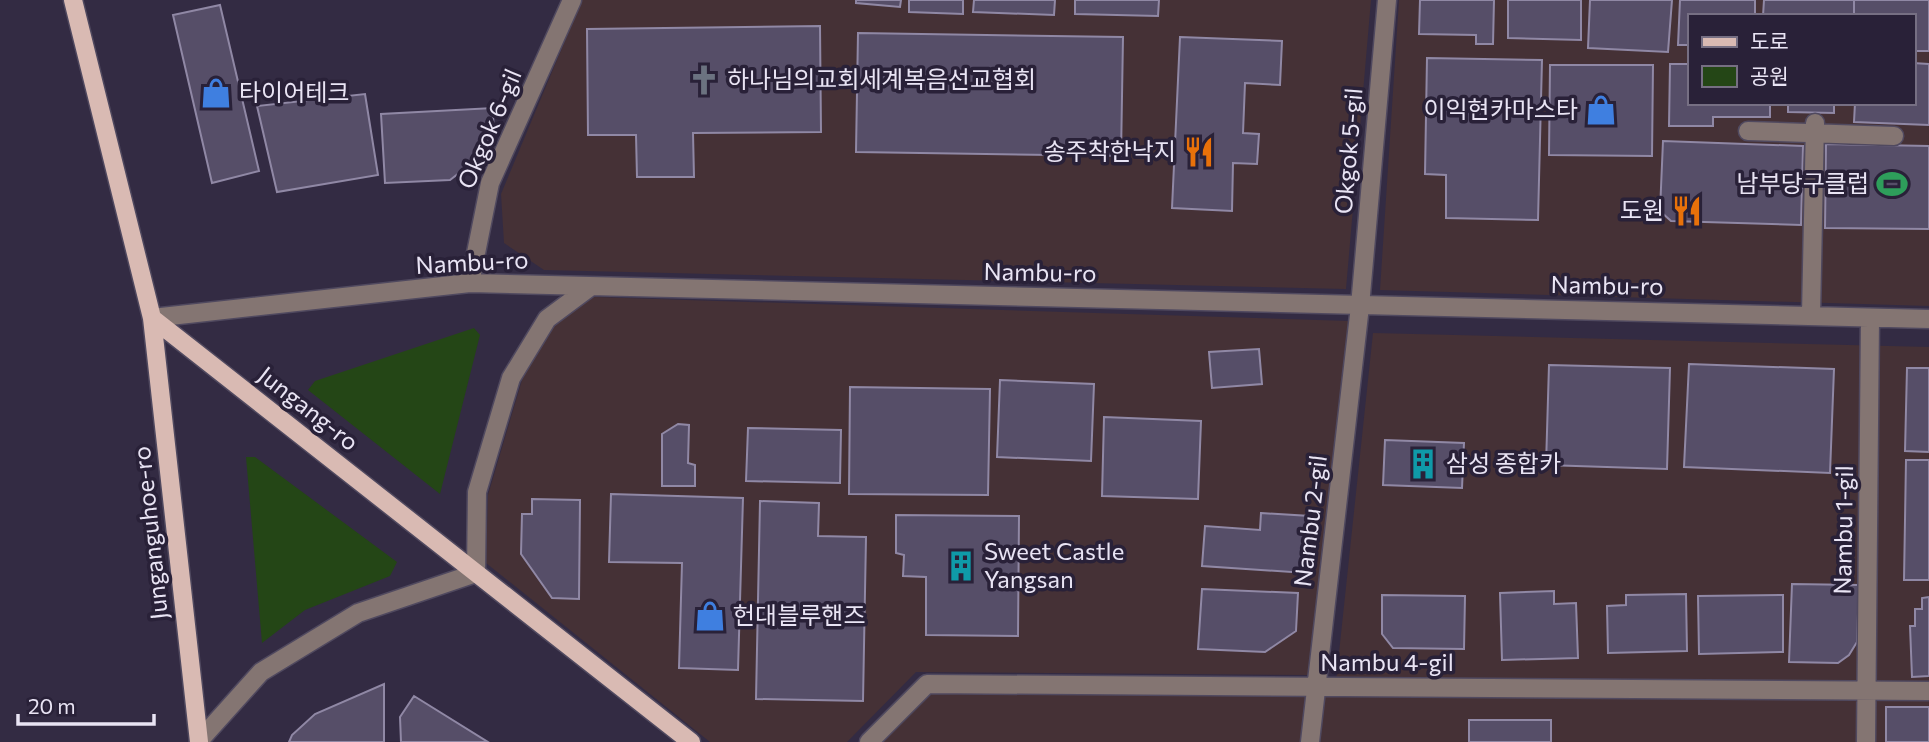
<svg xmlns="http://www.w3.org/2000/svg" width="1929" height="742" font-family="Commissioner,'Noto Sans KR',sans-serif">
  <rect width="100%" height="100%" fill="#332b43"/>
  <path fill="#453136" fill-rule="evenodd" d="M582,0H1371L1346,289L544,270L504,243L501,194Z
    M1399,0H1929V306L1380,290ZM1689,16H1913V103H1689Z
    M594,297L1349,321L1310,675L916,672L847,742H710L486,563L488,495L522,380L552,323Z
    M1373,333L1929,347V742H879L930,691L1336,681Z"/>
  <path fill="#244616" d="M474,328L480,335L440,494L308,390L315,381Z
    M246,457H255L397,562L390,576L305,610L262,643Z"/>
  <path fill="#564e68" stroke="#9088a5" stroke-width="2" d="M856,0H901L900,7L856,3Z
    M909,0H963V14L909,12Z
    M974,0H1055L1054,15L973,12Z
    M1075,0H1159L1158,16L1075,14Z
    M1420,0H1494L1493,44H1476V35L1419,34Z
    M1508,0H1581V40L1508,38Z
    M1590,0H1672L1668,52L1588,48Z
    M1680,0H1755V16H1689V45H1678Z
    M1764,0H1854V16H1763Z
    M1854,0H1929V51H1913V16H1854Z
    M220,5L259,171L212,183L173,15Z
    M820,26L821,132L693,133L694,177H637L636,135H588L587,29Z
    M858,33L1123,37L1121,156L856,152Z
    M1180,37L1282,41L1280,85L1245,83L1243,133L1259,134L1257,164L1233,163L1232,211L1172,208Z
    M1427,58L1542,60L1538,220L1446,218V175L1425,174Z
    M1913,63L1929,64V125L1854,122L1855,103H1913Z
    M1670,64H1689V103H1770V117H1713V126H1669Z
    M1550,65H1653L1652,156L1549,155Z
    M365,94L378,175L277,192L257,106Z
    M1788,103H1834V113L1788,112Z
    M493,108L494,146L450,180L385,183L381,114Z
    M1663,141L1803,146L1801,225L1671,221L1660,211Z
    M1826,144L1929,146V229L1825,228Z
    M1259,349L1262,384L1212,388L1209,352Z
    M1689,364L1834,369L1830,473L1684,467Z
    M1549,365L1670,368L1667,469L1546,465Z
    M1907,368H1929V452L1905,451Z
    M1000,380L1094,384L1091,461L997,457Z
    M850,387L990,389L988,495L849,494Z
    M1104,417L1201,421L1198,499L1102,496Z
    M678,424L689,425L688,463L695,465V486H662V434Z
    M748,428L841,430L840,483L746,481Z
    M1385,440L1464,443L1462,488L1383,485Z
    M1906,460H1929V580H1904Z
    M611,494L743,498L738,670L679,668L682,563L609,562Z
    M532,499L580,500L579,599L552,598L521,554L522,514H532Z
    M760,501L819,503L818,536L866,537L863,701L756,699Z
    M1261,513L1310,516L1306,573L1202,566L1205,526L1260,530Z
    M896,515L1019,516L1018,636L926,635V577L903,576L904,555L896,553Z
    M1792,584L1859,585L1857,642L1849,655L1838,663L1789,662Z
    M1202,589L1298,593L1296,631L1265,652L1198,649Z
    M1554,591V604L1576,603L1578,658L1502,660L1500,593Z
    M1686,594L1687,651L1608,653L1607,606L1626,605V595Z
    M1382,595L1465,596L1464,649L1393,648L1382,634Z
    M1783,595V652L1699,654L1698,596Z
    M1929,597V676L1912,677L1910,626H1915V609H1922V598Z
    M384,684V742H289L292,735L315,714Z
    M414,696L488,742H401L400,717Z
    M1886,707H1929V742H1886Z
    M1469,720H1551V742H1469Z"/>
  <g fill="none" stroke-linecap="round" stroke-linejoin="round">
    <g stroke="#50495f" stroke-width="21">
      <path id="minor" d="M1748,131L1894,136
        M470,283L490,183L572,0
        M1811,315L1815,123
        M152,318L470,283L1929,319
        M199,741L261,672L358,613L476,573L477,492L511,378L547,319L590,287
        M869,742L927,684L1929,691
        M1310,742L1360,306L1387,0
        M1866,742L1870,318"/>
    </g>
    <g stroke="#50495f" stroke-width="21">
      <path id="major" d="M73,0L152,318L691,742
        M152,318L199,742"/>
    </g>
    <use href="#minor" stroke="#847572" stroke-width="18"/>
    <use href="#major" stroke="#d9bab3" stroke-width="18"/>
  </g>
  <defs>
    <g id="church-bare" transform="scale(2.415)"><path d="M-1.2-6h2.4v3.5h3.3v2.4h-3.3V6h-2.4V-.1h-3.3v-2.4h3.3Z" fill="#6b7280" stroke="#292138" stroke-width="2.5" paint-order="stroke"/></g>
    <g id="shop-bare" transform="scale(2.415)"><path d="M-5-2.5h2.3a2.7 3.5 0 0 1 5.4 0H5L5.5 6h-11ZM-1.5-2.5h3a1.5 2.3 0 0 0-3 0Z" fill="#3f7fe0" stroke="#292138" stroke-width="2.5" paint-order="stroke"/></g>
    <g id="restaurant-bare" transform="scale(2.415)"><path d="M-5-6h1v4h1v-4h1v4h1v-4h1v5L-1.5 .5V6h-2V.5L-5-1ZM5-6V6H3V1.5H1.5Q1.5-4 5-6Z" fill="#e8710a" stroke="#292138" stroke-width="2.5" paint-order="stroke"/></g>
    <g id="stadium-bare" transform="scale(2.415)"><path d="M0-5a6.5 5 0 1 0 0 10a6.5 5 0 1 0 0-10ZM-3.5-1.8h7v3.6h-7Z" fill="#2e9e5b" stroke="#292138" stroke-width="2.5" paint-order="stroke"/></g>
    <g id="building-bare" transform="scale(2.415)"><path d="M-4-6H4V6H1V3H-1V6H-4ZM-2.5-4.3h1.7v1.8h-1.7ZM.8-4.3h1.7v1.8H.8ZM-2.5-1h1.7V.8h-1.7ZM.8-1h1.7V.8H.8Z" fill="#0f9aa8" stroke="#292138" stroke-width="2.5" paint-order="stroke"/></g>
  </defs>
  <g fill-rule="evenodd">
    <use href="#church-bare" x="704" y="80"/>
    <use href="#shop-bare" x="216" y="93"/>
    <use href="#shop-bare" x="1601" y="110"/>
    <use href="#restaurant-bare" x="1199" y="152"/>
    <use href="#stadium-bare" x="1892" y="184"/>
    <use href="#restaurant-bare" x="1687" y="211"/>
    <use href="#building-bare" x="1423" y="464"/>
    <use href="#building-bare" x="961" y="566"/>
    <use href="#shop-bare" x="710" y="616"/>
  </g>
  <g text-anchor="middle" stroke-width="7" stroke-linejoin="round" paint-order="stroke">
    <g font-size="24" fill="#e9e4f4" stroke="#292138" text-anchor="start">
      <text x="727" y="88">하나님의교회세계복음선교협회</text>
      <text x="239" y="101">타이어테크</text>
      <text x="1578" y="118" text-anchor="end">이익현카마스타</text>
      <text x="1176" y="160" text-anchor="end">송주착한낙지</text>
      <text x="1869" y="192" text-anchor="end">남부당구클럽</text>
      <text x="1664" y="219" text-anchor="end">도원</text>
      <text x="1446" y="472">삼성 종합카</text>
      <text x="984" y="560">Sweet Castle<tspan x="984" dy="28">Yangsan</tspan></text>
      <text x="733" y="624">헌대블루핸즈</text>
    </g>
    <g font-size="24" fill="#e9e4f4" stroke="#292138">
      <text transform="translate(490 129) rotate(-67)" y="8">Okgok 6-gil</text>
      <text transform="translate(1349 151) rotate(-85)" y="8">Okgok 5-gil</text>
      <text transform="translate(472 263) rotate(-3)" y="8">Nambu-ro</text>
      <text transform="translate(1040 273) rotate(1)" y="8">Nambu-ro</text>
      <text transform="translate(1607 286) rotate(1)" y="8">Nambu-ro</text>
      <text transform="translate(308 409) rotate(38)" y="8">Jungang-ro</text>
      <text transform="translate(1311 521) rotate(-83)" y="8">Nambu 2-gil</text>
      <text transform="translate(1844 530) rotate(-89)" y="8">Nambu 1-gil</text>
      <text transform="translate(151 533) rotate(-96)" y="8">Junganguhoe-ro</text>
      <text x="1387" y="671">Nambu 4-gil</text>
    </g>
  </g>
  <rect x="1688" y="14" width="228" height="91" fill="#292138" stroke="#766f83" stroke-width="2"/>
  <rect x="1702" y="37" width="35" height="10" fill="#d9bab3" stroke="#766f83" stroke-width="2"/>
  <text x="1750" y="49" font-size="21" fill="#e9e4f4">도로</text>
  <rect x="1702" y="66" width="35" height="21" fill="#244616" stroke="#766f83" stroke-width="2"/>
  <text x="1750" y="84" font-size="21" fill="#e9e4f4">공원</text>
  <path d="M18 714v10h136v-10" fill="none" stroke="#e9e4f4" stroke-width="3.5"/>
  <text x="28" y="714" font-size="21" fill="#e9e4f4" stroke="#292138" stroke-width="5" paint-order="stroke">20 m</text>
</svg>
